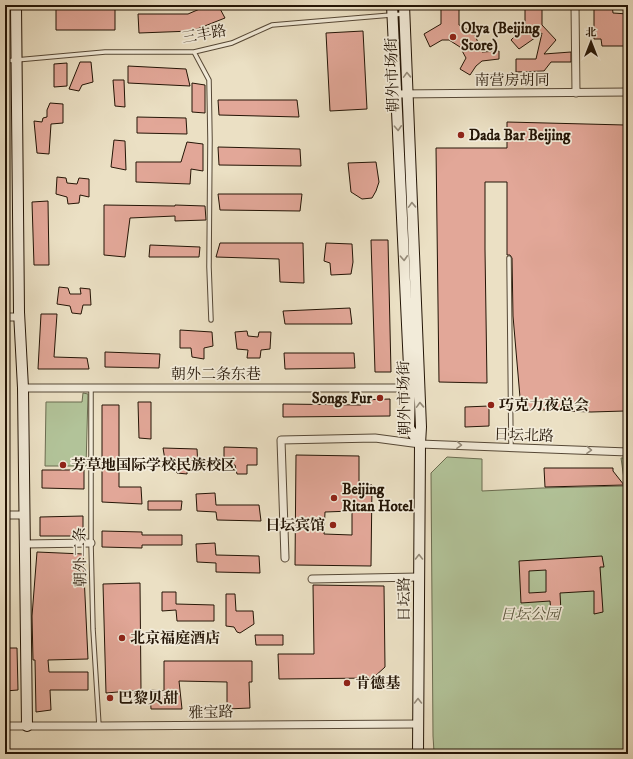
<svg xmlns="http://www.w3.org/2000/svg" width="633" height="759" font-family="'IM FELL DW Pica','Noto Serif SC',serif">
  <rect width="100%" height="100%" fill="#ebe0c4"/>
  <filter id="stains"><feTurbulence type="fractalNoise" baseFrequency=".005" numOctaves="4"/><feColorMatrix values="0 0 0 0 .2 0 0 0 0 .09 0 0 0 0 .02 0 0 0 .5 -.17"/></filter>
  <radialGradient id="worn" r=".72"><stop offset=".6" stop-color="#630" stop-opacity="0"/><stop offset="1" stop-color="#630" stop-opacity=".3"/></radialGradient>
  <path fill="#b2c399" stroke="#6b6c50" d="M83,393L88,394L86,466H45L46,402H82Z
    M447,457L482,459V491L542,488L625,486L621,458H628V754H454L453,752H434L433,736L431,473Z"/>
  <path fill="#e2a798" stroke="#241506" fill-rule="evenodd" d="M209,5H218L225,18L192,31L139,33L138,14H188Z
    M441,5H459V25L474,33L482,52L499,51V59L482,61L476,66L470,75L460,69L466,58L460,47L449,40H442L430,47L424,34L441,24Z
    M525,5H542V25L556,40L544,54L571,52V62H551L544,71L516,72V59H536L542,33L519,49L511,40L525,26Z
    M594,5H612L613,13L628,14V46H602L601,39H594Z
    M56,6H115V30H56Z
    M363,31L367,109L330,111L326,33Z
    M80,62H91L93,82L82,85L79,91L69,89Z
    M67,63V86L54,87V64Z
    M128,66L186,69L190,86L128,83Z
    M113,80H124L125,107L115,106Z
    M192,83L205,85V113L192,112Z
    M218,100H297L299,117L219,115Z
    M50,103L63,104V123L51,124L49,154L37,153L34,121L42,122L43,118L47,117V110Z
    M137,117L186,118L187,134L137,133Z
    M507,122L625,125V411L591,412L521,409L513,316L512,258L510,255H507V182H485V249L487,383L439,382L436,148H507Z
    M114,140L125,141L126,170L111,167Z
    M187,142L203,144V171L191,169L190,184L136,182V162H181Z
    M218,147L300,149L301,166L219,165Z
    M376,162L379,182L376,191L372,198L362,199L351,192L348,163Z
    M57,177L66,178L67,183L77,184L79,178L89,179V197L80,195L79,203L68,204L67,197L56,194Z
    M218,194H302L300,211L220,210Z
    M48,201L49,265H34L32,202Z
    M104,205L175,206V205L205,206L206,220L175,221V216L130,218L125,257L104,255Z
    M371,240H388L391,372H375Z
    M220,243H303L304,283L280,282L279,259L216,257Z
    M326,243L352,244L353,262L351,274L331,275L330,263L324,261Z
    M150,245L200,247L199,257H149Z
    M59,287L68,288L70,294H81L80,288L90,289L91,305H83L81,314L72,313L70,306L57,304Z
    M350,308L352,324H285L283,311Z
    M41,314H57L54,357L87,358L89,369H38Z
    M180,330L212,332L213,346L204,348V359L192,357L191,348H180Z
    M247,331L248,336L258,337L259,332H271L270,349L261,350L260,358H247L248,350L237,349L235,332Z
    M105,352L160,354L159,368L105,367Z
    M284,353H354L355,368L285,369Z
    M390,399V416L283,417V404L361,405V400Z
    M138,402H151V439L139,438Z
    M102,405H119V487H141L142,504L102,502Z
    M489,406V426L465,427V407Z
    M224,447L257,448V465H247V474H237L235,465L224,466Z
    M163,448L197,449L198,466H188L187,474L177,473L176,466H166Z
    M296,455L359,456V484L372,485L371,566L295,565ZM352,511V535L324,534L325,512Z
    M544,468H613V471L624,485L545,487Z
    M42,470H84V489L42,488Z
    M215,493L216,505H259L261,521L217,520L216,512L197,511L196,494Z
    M148,501H182L181,510H148Z
    M83,516V536H40V517Z
    M102,531L142,532V535H182V545H142V548L102,547Z
    M215,543L216,555L259,556L260,573L216,572V563L197,562L196,544Z
    M37,552L83,554L88,659L48,660L49,672H88V690H50L51,710L36,712L35,660H33L32,616Z
    M602,556L604,567H600L603,612L594,614V591L560,593L561,612H551L550,601L521,603L519,561ZM546,570V592L529,593V571Z
    M140,583L141,690L106,693L103,584Z
    M313,585L384,586L385,667L373,678L279,679L278,654H314Z
    M162,592H176V604L214,605V621H177L176,610L162,611Z
    M226,594H235L236,611H253L254,624L240,633L237,632L234,627L226,626Z
    M255,635H283V645H256Z
    M5,648H17L18,690L5,691Z
    M164,661H252V682H249L250,708L227,709V682L179,681L182,709H151L150,690L164,691Z"/>
  <g fill="none" stroke-linecap="round" stroke-linejoin="round">
    <g stroke="#564836" stroke-width="5.5">
      <path id="lane" d="M194,52L209,80L210,140L209,267L211,320
        M5,61L105,52H194L232,43L272,25L403,14
        M509,258L511,447
        M91,388V543L93,629L99,726"/>
    </g>
    <g stroke="#564836" stroke-width="9">
      <path id="street" d="M575,5L576,93
        M396,94L628,92
        M5,317H20
        M23,388H410
        M5,515H24
        M25,544L91,543
        M285,558L281,440L375,438L420,444L628,452
        M312,579L419,577
        M5,726H99L418,724"/>
    </g>
    <g stroke="#241506" stroke-width="12">
      <path id="secondary" d="M16,5L19,312L23,388L27,726
        M392,5L410,388L409,428L420,444
        M404,5L421,427L420,444L418,754"/>
    </g>
    <use href="#lane" stroke="#f2ebd9" stroke-width="3.5"/>
    <use href="#street" stroke="#f2ebd9" stroke-width="7"/>
    <use href="#secondary" stroke="#f2ebd9" stroke-width="10"/>
  </g>
  <defs><path id="oneway-chevron" d="M-2-3.5L2.5 0L-2 3.5" fill="none" stroke-width="1.6" stroke-linecap="round" stroke-linejoin="round"/></defs>
  <g stroke="#958b7a">
    <use href="#oneway-chevron" transform="translate(407 75) rotate(-92)"/>
    <use href="#oneway-chevron" transform="translate(398 128) rotate(87)"/>
    <use href="#oneway-chevron" transform="translate(412 205) rotate(-92)"/>
    <use href="#oneway-chevron" transform="translate(404 258) rotate(87)"/>
    <use href="#oneway-chevron" transform="translate(420 405) rotate(-92)"/>
    <use href="#oneway-chevron" transform="translate(459 445) rotate(2)"/>
    <use href="#oneway-chevron" transform="translate(589 450) rotate(2)"/>
    <use href="#oneway-chevron" transform="translate(419 557) rotate(-90)"/>
    <use href="#oneway-chevron" transform="translate(418 701) rotate(-90)"/>
  </g>
  <g fill="#8f2418" stroke="#f2ebd9" stroke-width="1.5">
    <circle cx="453" cy="37" r="4"/>
    <circle cx="461" cy="135" r="4"/>
    <circle cx="380" cy="398" r="4"/>
    <circle cx="491" cy="405" r="4"/>
    <circle cx="63" cy="465" r="4"/>
    <circle cx="334" cy="498" r="4"/>
    <circle cx="333" cy="525" r="4"/>
    <circle cx="122" cy="638" r="4"/>
    <circle cx="347" cy="683" r="4"/>
    <circle cx="110" cy="698" r="4"/>
  </g>
  <g text-anchor="middle" stroke-width="3.5" stroke-linejoin="round" paint-order="stroke">
    <g font-size="15" font-weight="bold" fill="#241506" stroke="#f2ebd9" text-anchor="start">
      <text x="461" y="33">Olya (Beijing<tspan x="461" dy="17">Store)</tspan></text>
      <text x="469" y="140">Dada Bar Beijing</text>
      <text x="372" y="403" text-anchor="end">Songs Fur</text>
      <text x="499" y="410">巧克力夜总会</text>
      <text x="71" y="470">芳草地国际学校民族校区</text>
      <text x="342" y="494">Beijing<tspan x="342" dy="17">Ritan Hotel</tspan></text>
      <text x="325" y="530" text-anchor="end">日坛宾馆</text>
      <text x="130" y="643">北京福庭酒店</text>
      <text x="355" y="688">肯德基</text>
      <text x="118" y="703">巴黎贝甜</text>
    </g>
    <g font-size="15" fill="#241506" stroke="#f2ebd9">
      <text transform="translate(204 34) rotate(-10)" y="5">三丰路</text>
      <text transform="translate(392 75) rotate(-92)" y="5">朝外市场街</text>
      <text x="512" y="85">南营房胡同</text>
      <text x="216" y="379">朝外二条东巷</text>
      <text transform="translate(404 398) rotate(-91)" y="5">朝外市场街</text>
      <text transform="translate(524 435) rotate(2)" y="5">日坛北路</text>
      <text transform="translate(80 557) rotate(-91)" y="5">朝外二条</text>
      <text transform="translate(404 599) rotate(-90)" y="5">日坛路</text>
      <text transform="translate(211 712) rotate(-1)" y="5">雅宝路</text>
    </g>
    <g font-size="15" font-style="italic" fill="#565239" stroke="#f2ebd9">
      <text x="530" y="619">日坛公园</text>
    </g>
  </g>
  <rect width="633" height="759" fill="none" stroke="#ebe0c4" stroke-width="20"/>
  <rect x="6" y="6" width="621" height="747" fill="none" stroke="#241506" stroke-width="2"/>
  <rect x="10" y="10" width="613" height="739" fill="none" stroke="#241506"/>
  <g transform="translate(591 42)" stroke="#f2ebd9" stroke-width="3" paint-order="stroke">
  <path d="M0-3L7 15L0 10L-7 15Z" fill="#241506"/>
  <text y="-6" font-size="11" font-weight="bold" text-anchor="middle" fill="#241506">北</text>
  </g>
  <rect width="100%" height="100%" filter="url(#stains)"/>
  <rect width="100%" height="100%" fill="url(#worn)"/>
</svg>
